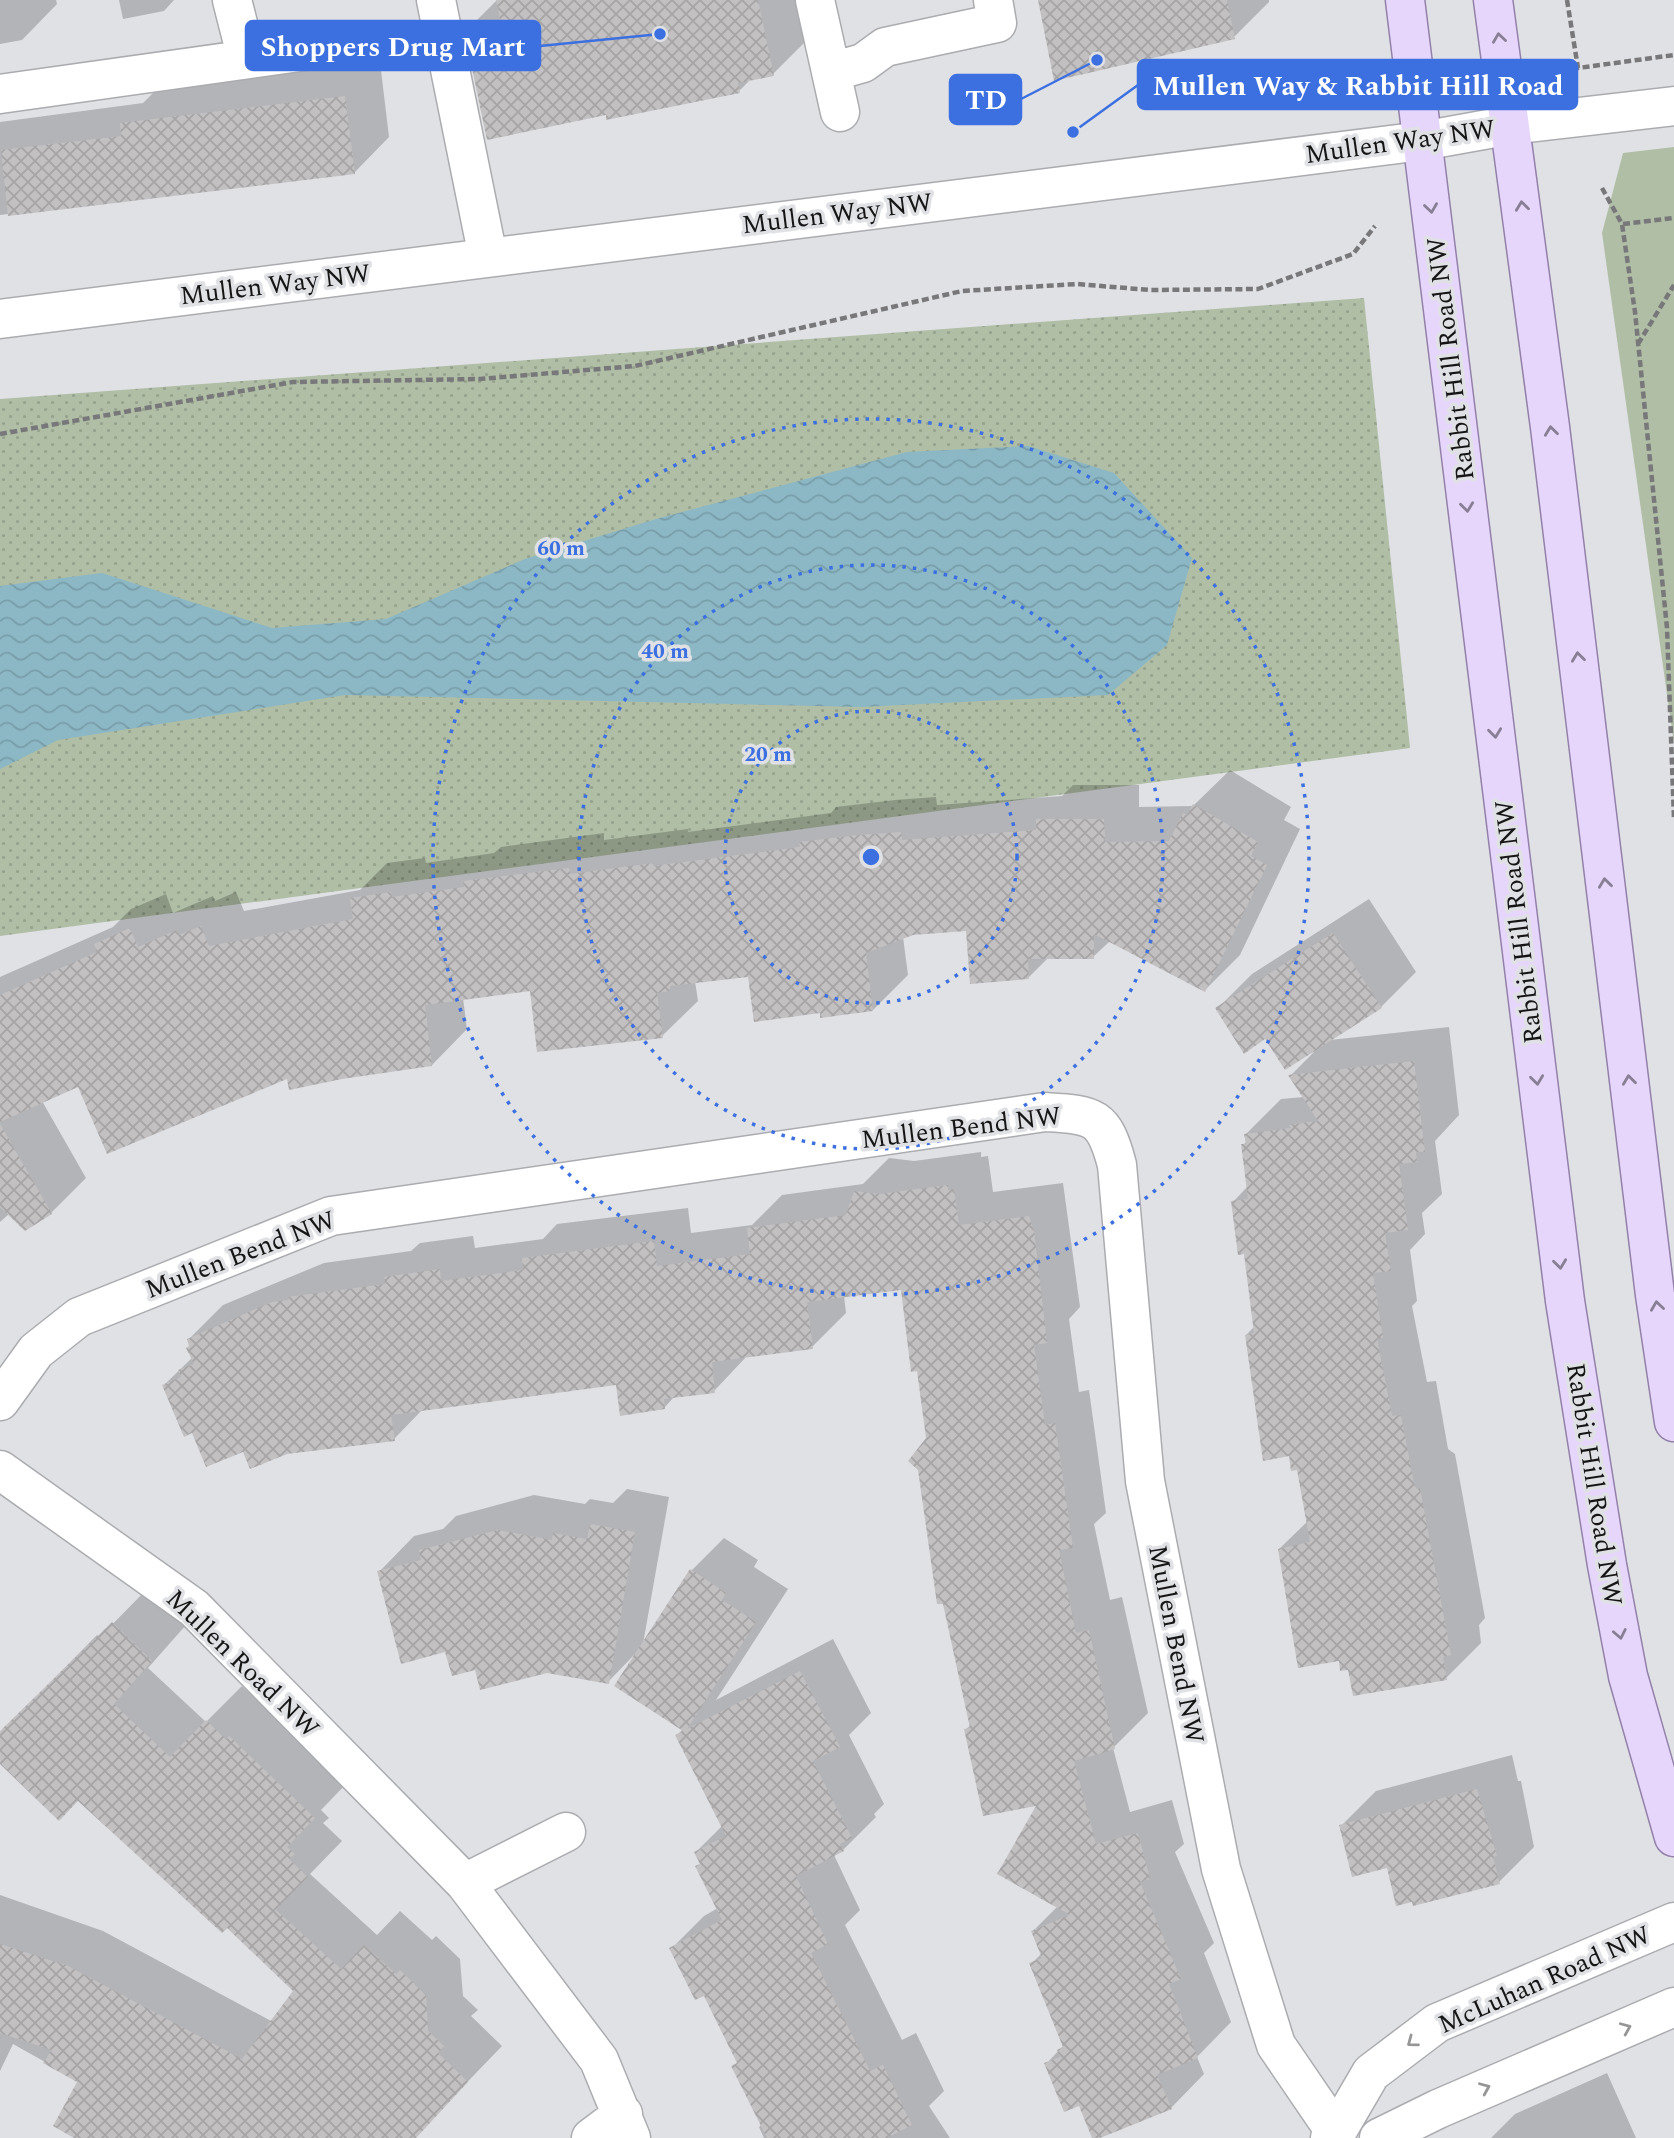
<svg xmlns="http://www.w3.org/2000/svg" width="1674" height="2138" font-family="Spectral,serif">
  <defs>
    <pattern id="grass-dots" width="8" height="8" patternUnits="userSpaceOnUse" patternTransform="scale(1.75)"><rect width="8" height="8" fill="#afbea5"/><path d="M2 2h.1M6 6h.1" fill="none" stroke="#96a28d" stroke-width="1.8" stroke-linecap="round"/></pattern>
    <pattern id="water-waves" width="16" height="10" patternUnits="userSpaceOnUse" patternTransform="scale(1.75)"><rect width="16" height="10" fill="#8cb8c6"/><path d="M0 5q4-4 8 0t8 0" fill="none" stroke="#789da9"/></pattern>
    <pattern id="building-cross-hatch" width="8" height="8" patternUnits="userSpaceOnUse" patternTransform="scale(1.75)"><rect width="8" height="8" fill="#c3c0c1"/><path d="M0 0l8 8M0 8l8-8" fill="none" stroke="#a7a4a5"/></pattern>
  </defs>
  <rect width="100%" height="100%" fill="#e0e1e5"/>
  <path fill="url(#grass-dots)" d="M1364,298L1410,748L0,936V399Z"/>
  <path fill="#afbea5" d="M1674,147V744L1602,233L1623,153Z"/>
  <path fill="url(#water-waves)" d="M1028,446L1114,473L1192,558L1167,645L1108,695L861,707L345,695L58,740L0,769V586L102,573L272,628L386,619L525,559L656,519L907,452Z"/>
  <path fill="#0003" d="M0,0H56L57,4L22,40L0,44Z
    M119,0H174L164,11L123,19Z
    M497,0H800L808,39L773,74L752,78L739,91L607,113L466,31Z
    M1040,0H1269V2L1234,37Z
    M380,62L389,137L354,173L0,215V122L143,103L157,89Z
    M1230,770L1291,807L1284,820L1300,829L1240,955L1205,990L1110,941L1093,957H1049L1028,978L968,929L913,933L903,937L908,975L873,1010L821,1011L750,975L695,981L698,1001L662,1036L531,989L463,998L467,1029L432,1065L79,1085L42,1101L86,1178L51,1213L9,1214L0,1222V977L113,927L131,909L166,894L173,913L213,896L215,901L236,892L244,911L360,890L387,863L425,858L426,863L494,853L501,847L604,833V840L688,829V832L831,813L836,807L895,800L936,797L937,805L1062,796L1073,785H1139V807L1193,806Z
    M1369,899L1416,972L1381,1007L1330,1040L1449,1027L1459,1115L1435,1141L1442,1194L1422,1213L1425,1234L1410,1250L1417,1301L1412,1306L1427,1382L1436,1381L1448,1449L1455,1454L1485,1618L1479,1625L1481,1643L1446,1678L1349,1668L1340,1659L1279,1549L1308,1521L1299,1468L1290,1454L1246,1335L1255,1326L1245,1252L1233,1202L1248,1186L1243,1145L1247,1141L1246,1134L1281,1099L1304,1097L1291,1075L1314,1052L1266,1037L1217,1009L1252,974Z
    M981,1152V1157L988,1156L993,1192L1063,1183L1080,1307L1069,1319L1079,1392L1089,1390L1106,1513L1094,1524L1110,1600L1122,1597L1148,1713L1113,1748L1130,1812L1172,1800L1184,1844L1175,1852L1214,1943L1204,1953L1231,2022L1197,2057L1204,2074L1171,2108L1096,2138L1080,2103L1046,2064L1064,2045L1031,1964L1042,1953L1033,1931L1058,1906L1039,1803L966,1729L971,1725L918,1369L902,1288L844,1296L846,1313L812,1347L748,1355L714,1391L675,1396L664,1408L618,1383L424,1408L394,1439L244,1450L193,1430L164,1385L193,1357L189,1339L223,1305L324,1263L411,1251L420,1243L473,1236L475,1248L543,1239L557,1224L688,1208L691,1233L752,1225L782,1195L863,1184L889,1158L914,1161Z
    M627,1489L669,1497L643,1644L692,1570L724,1538L758,1560L754,1567L788,1589L716,1700L833,1639L871,1713L849,1735L884,1804L874,1814L876,1817L843,1850L834,1855L860,1910L845,1925L902,2040L916,2033L944,2091L929,2106L950,2138H764L759,2127L762,2124L733,2067L738,2062L705,1993L671,1949L704,1916L718,1908L697,1867L701,1863L696,1852L722,1826L677,1735L683,1729L634,1655L608,1682L547,1671L476,1667L447,1650L379,1572L414,1536L443,1529L456,1516L534,1495L585,1504L590,1499L613,1503Z
    M148,1588L186,1625L148,1668L206,1722L242,1686L262,1705L266,1702L348,1782L321,1810L329,1818L323,1823L342,1841L310,1874L377,1935L400,1911L432,1940L436,1936L460,1959L463,1996L478,2010L471,2016L502,2046L425,2126L402,2138H78L79,2081L13,2044L0,2071V1895L103,1931L273,2022L296,1991L227,1926L78,1799L0,1761V1733L97,1635L100,1637Z
    M1512,1755L1518,1781H1521L1534,1847L1499,1882L1388,1866L1341,1826L1376,1791Z
    M1607,2073L1636,2138H1491L1515,2114Z"/>
  <path fill="url(#building-cross-hatch)" d="M496,0H758L774,76L738,83L740,93L606,120V115L487,140L464,30L501,23Z
    M1038,0H1227L1235,39L1054,81Z
    M345,96L355,174L8,216L1,150L121,136L120,123Z
    M1193,804L1258,842L1251,856L1267,865L1205,992L1094,934V959H1028L1029,979L970,984L966,931L913,935L866,953L873,1011L820,1018V1013L754,1022L748,977L670,986V991L657,993L663,1038L537,1052L530,991L425,1005L432,1066L342,1079L289,1090L287,1079L107,1154L78,1087L0,1122V995L97,952L94,944L130,928L138,947L177,930L179,935L201,926L209,946L353,919L350,898L391,892L392,897L464,887L463,881L569,868L570,874L653,863V866L800,847L799,842L858,835L901,832L902,840L1036,830V819H1104L1105,842L1169,841L1183,813L1187,815Z
    M1333,933L1382,1008L1285,1070L1265,1039L1244,1054L1215,1008Z
    M1414,1061L1425,1152H1416L1417,1162L1399,1164L1408,1230L1385,1233L1391,1271L1373,1273L1383,1338L1377,1339L1392,1416L1401,1415L1414,1484L1417,1489L1420,1488L1451,1655L1443,1657L1447,1680L1353,1696L1348,1670L1340,1671L1339,1661L1298,1668L1278,1549L1310,1542L1297,1470L1291,1471L1289,1456L1263,1461L1245,1335L1254,1333L1244,1254L1238,1255L1231,1201L1248,1199L1241,1144H1246L1244,1134L1291,1128L1289,1125L1318,1121L1288,1075Z
    M0,1124L52,1214L25,1231L0,1207Z
    M948,1185V1190L954,1189L959,1225L1029,1216L1034,1231L1047,1343L1034,1345L1045,1425L1055,1423L1073,1548L1059,1550L1076,1633L1089,1630L1115,1749L1074,1761L1096,1844L1138,1833L1150,1879L1140,1882L1181,1979L1169,1984L1198,2058L1157,2075L1172,2109L1100,2138H1092L1079,2106L1064,2112L1044,2063L1060,2057L1057,2050L1063,2047L1029,1963L1042,1958L1031,1931L1070,1915L997,1874L1036,1806L983,1816L964,1729L970,1728L943,1604H937L918,1470L908,1461L926,1438L917,1371L911,1372L901,1290L807,1302L813,1349L712,1362L715,1393L664,1399L665,1409L620,1416L616,1385L391,1415L395,1441L287,1454L250,1469L243,1452L206,1467L192,1433L184,1437L162,1385L181,1377L178,1370L194,1364L186,1348L189,1346L187,1339L272,1302L289,1300L288,1297L385,1284L384,1277L440,1269L441,1281L523,1270L522,1258L654,1241L657,1266L750,1254L747,1228L846,1215L854,1191L879,1194Z
    M590,1524L635,1532L609,1684L547,1673L480,1690L475,1670L452,1676L445,1652L401,1664L377,1571L421,1560L419,1550L498,1530L552,1540L553,1533L587,1539Z
    M690,1569L726,1593L722,1600L756,1622L687,1729L800,1671L840,1747L813,1761L852,1838L840,1844L844,1851L796,1876L828,1944L811,1953L870,2071L883,2065L912,2125L887,2138H767L731,2066L737,2063L704,1996L695,2000L669,1948L722,1920L695,1866L700,1864L694,1852L726,1836L675,1735L683,1731L614,1686Z
    M112,1622L152,1661L114,1704L170,1757L206,1720L226,1739L229,1736L315,1818L287,1847L295,1854L289,1859L308,1877L276,1910L341,1969L364,1945L396,1974L400,1970L426,1995L428,2031L444,2046L438,2053L468,2082L416,2138H74L53,2126L77,2082L43,2063L52,2050L0,2033V1944L68,1966L242,2059L293,1991L227,1928L222,1933L78,1801L59,1821L0,1764V1731Z
    M1477,1789L1497,1856L1493,1857L1500,1884L1413,1906L1412,1902L1396,1906L1387,1868L1352,1877L1339,1825Z"/>
  <g fill="none" stroke-linecap="round" stroke-linejoin="round">
    <g stroke="#abacb0" stroke-width="41">
      <path id="minor" d="M232,0L247,59
        M436,0L488,257
        M815,0L840,112
        M831,72L863,63L885,47L997,23L993,0
        M0,94L342,46
        M0,319L1422,141L1511,125L1674,106
        M0,1401L36,1351L79,1317L331,1216L1045,1112C1094,1115 1104,1115 1117,1165L1145,1481L1221,1869L1276,2045L1336,2133
        M0,1470L194,1608L465,1883L599,2060L631,2138
        M465,1883L566,1832
        M591,2138L623,2114
        M1330,2138L1336,2133L1371,2073L1437,2023L1674,1922
        M1379,2138L1438,2109L1674,2007"/>
    </g>
    <g stroke="#9381aa" stroke-width="41">
      <path id="major" d="M1405,0L1565,1301L1607,1565L1628,1676L1674,1837
        M1493,0L1550,427L1655,1295L1674,1422"/>
    </g>
    <path stroke="#78787b" stroke-width="4.5" stroke-dasharray="7 3.5" stroke-linecap="butt" d="M1567,0L1578,68L1674,55
      M1602,188L1622,224L1635,312L1667,628L1674,819
      M1623,224L1674,218
      M1638,344L1674,285
      M0,434L293,382L480,379L635,366L962,291L1077,284L1150,290L1258,289L1353,254L1375,226"/>
    <use href="#minor" stroke="#fff" stroke-width="38"/>
    <use href="#major" stroke="#e7d6fc" stroke-width="38"/>
  </g>
  <defs><path id="oneway-chevron" d="M-2-3.5L2.5 0L-2 3.5" fill="none" stroke-width="1.6" stroke-linecap="round" stroke-linejoin="round" transform="scale(1.75)"/></defs>
  <g stroke="#887f94">
    <use href="#oneway-chevron" transform="translate(1499 38) rotate(-98)"/>
    <use href="#oneway-chevron" transform="translate(1522 206) rotate(-97)"/>
    <use href="#oneway-chevron" transform="translate(1431 208) rotate(82)"/>
    <use href="#oneway-chevron" transform="translate(1551 431) rotate(-97)"/>
    <use href="#oneway-chevron" transform="translate(1467 507) rotate(83)"/>
    <use href="#oneway-chevron" transform="translate(1578 657) rotate(-97)"/>
    <use href="#oneway-chevron" transform="translate(1495 733) rotate(83)"/>
    <use href="#oneway-chevron" transform="translate(1605 883) rotate(-97)"/>
    <use href="#oneway-chevron" transform="translate(1537 1080) rotate(83)"/>
    <use href="#oneway-chevron" transform="translate(1629 1080) rotate(-97)"/>
    <use href="#oneway-chevron" transform="translate(1560 1264) rotate(83)"/>
    <use href="#oneway-chevron" transform="translate(1657 1306) rotate(-98)"/>
    <use href="#oneway-chevron" transform="translate(1620 1634) rotate(79)"/>
  </g>
  <g stroke="#969696">
    <use href="#oneway-chevron" transform="translate(1626 2028) rotate(-23)"/>
    <use href="#oneway-chevron" transform="translate(1412 2042) rotate(143)"/>
    <use href="#oneway-chevron" transform="translate(1485 2088) rotate(-23)"/>
  </g>
  <g fill="none" stroke="#3c70e0" stroke-width="3.5" stroke-dasharray="3.5 7">
    <circle cx="871" cy="857" r="146"/>
    <circle cx="871" cy="857" r="292"/>
    <circle cx="871" cy="857" r="438"/>
  </g>
  <g text-anchor="middle" stroke-width="7" stroke-linejoin="round" paint-order="stroke">
    <g font-size="26" fill="#151516" stroke="#e0e1e5">
      <text transform="translate(1400 141) rotate(-8)" y="9">Mullen Way NW</text>
      <text transform="translate(837 213) rotate(-7)" y="9">Mullen Way NW</text>
      <text transform="translate(275 284) rotate(-7)" y="9">Mullen Way NW</text>
      <text transform="translate(1450 359) rotate(-97)" y="9">Rabbit Hill Road NW</text>
      <text transform="translate(1518 922) rotate(-97)" y="9">Rabbit Hill Road NW</text>
      <text transform="translate(961 1127) rotate(-7)" y="9">Mullen Bend NW</text>
      <text transform="translate(240 1254) rotate(-21)" y="9">Mullen Bend NW</text>
      <text transform="translate(1595 1484) rotate(81)" y="9">Rabbit Hill Road NW</text>
      <text transform="translate(1177 1644) rotate(79)" y="9">Mullen Bend NW</text>
      <text transform="translate(243 1663) rotate(44)" y="9">Mullen Road NW</text>
      <text transform="translate(1544 1979) rotate(-24)" y="9">McLuhan Road NW</text>
    </g>
  </g>
  <circle cx="871" cy="857" r="10" fill="#3c70e0" stroke="#e0e1e5" stroke-width="3.5"/>
  <g font-size="21" text-anchor="middle" font-weight="bold" fill="#3c70e0" stroke="#e0e1e5" stroke-width="7" stroke-linejoin="round" paint-order="stroke">
    <text x="561" y="555">60 m</text>
    <text x="665" y="658">40 m</text>
    <text x="768" y="761">20 m</text>
  </g>
  <path fill="none" stroke="#3c70e0" stroke-width="2.5" d="M660 34L540 46M1073 132L1138 85M1097 60L1021 99"/>
  <g fill="#3c70e0" stroke="#e0e1e5" stroke-width="2.5">
    <circle cx="660" cy="34" r="7"/>
    <circle cx="1073" cy="132" r="7"/>
    <circle cx="1097" cy="60" r="7"/>
  </g>
  <g fill="#3c70e0" stroke="#3c70e0" stroke-width="2.5">
    <rect x="246" y="21" width="294" height="49" rx="7"/>
    <rect x="1138" y="60" width="439" height="49" rx="7"/>
    <rect x="950" y="75" width="71" height="49" rx="7"/>
  </g>
  <g font-size="28" text-anchor="middle" font-weight="bold" fill="#fff">
    <text x="393" y="56">Shoppers Drug Mart</text>
    <text x="1358" y="95">Mullen Way &amp; Rabbit Hill Road</text>
    <text x="986" y="109">TD</text>
  </g>
</svg>
